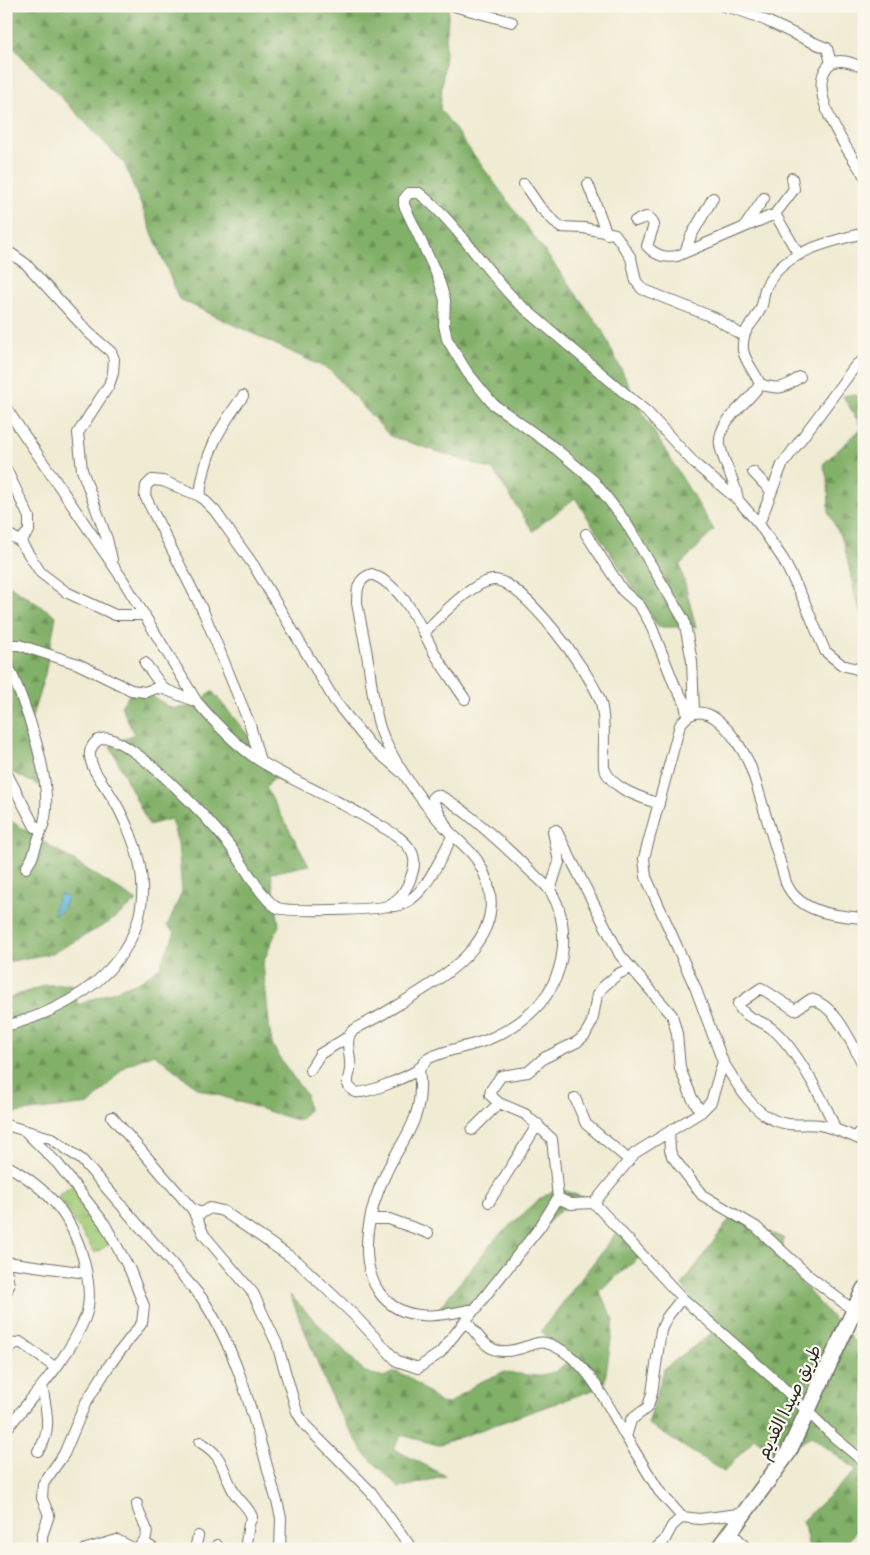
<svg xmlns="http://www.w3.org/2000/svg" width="870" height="1555" font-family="Pangolin,'Playpen Sans Arabic',sans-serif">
  <defs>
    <pattern id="grass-tufts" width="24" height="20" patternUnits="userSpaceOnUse" patternTransform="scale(1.25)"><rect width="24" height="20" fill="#a2cc78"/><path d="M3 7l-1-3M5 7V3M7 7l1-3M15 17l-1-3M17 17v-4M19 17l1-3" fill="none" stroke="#8caf68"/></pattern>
    <pattern id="forest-firs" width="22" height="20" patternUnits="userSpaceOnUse" patternTransform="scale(1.25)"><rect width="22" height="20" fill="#81b068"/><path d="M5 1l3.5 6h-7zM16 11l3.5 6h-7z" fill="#6a8f56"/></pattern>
    <pattern id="water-waves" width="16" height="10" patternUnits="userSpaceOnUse" patternTransform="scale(1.25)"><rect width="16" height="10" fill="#5db8db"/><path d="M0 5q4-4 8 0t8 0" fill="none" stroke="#4d96b2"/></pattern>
  </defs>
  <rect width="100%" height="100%" fill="#fbf7ec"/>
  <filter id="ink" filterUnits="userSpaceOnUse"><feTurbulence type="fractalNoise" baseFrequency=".02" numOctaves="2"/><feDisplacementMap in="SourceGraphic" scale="10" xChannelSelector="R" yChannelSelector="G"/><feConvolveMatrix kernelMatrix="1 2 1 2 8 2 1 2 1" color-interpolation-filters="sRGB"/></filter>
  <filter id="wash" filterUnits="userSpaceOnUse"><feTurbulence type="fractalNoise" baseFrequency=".0096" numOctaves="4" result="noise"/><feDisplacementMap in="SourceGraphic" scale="20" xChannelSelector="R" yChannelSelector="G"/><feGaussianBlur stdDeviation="1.12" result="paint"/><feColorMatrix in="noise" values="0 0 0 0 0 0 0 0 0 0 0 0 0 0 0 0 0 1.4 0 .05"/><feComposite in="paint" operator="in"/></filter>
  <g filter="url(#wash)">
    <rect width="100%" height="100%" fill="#f0ebd3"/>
    <path fill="url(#grass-tufts)" stroke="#667c52" d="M73,1185L111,1243L95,1253L58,1196Z"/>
    <path fill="url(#forest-firs)" stroke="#566e4a" d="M6,6H449L440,109L601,328L643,414L714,530L680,565L696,627H658L575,498L533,531L493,470L390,436L330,370L179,299L124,163L11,45L6,44Z
      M853,394L864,401V618L856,599L844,544L829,513L828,481L823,464L862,428L843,396Z
      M6,583L56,616L45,674L28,730L40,786L9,771L6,773Z
      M136,686L171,708L195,707L212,691L278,772L266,788L309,865L271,873L279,925L263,963L270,1032L272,1044L281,1060L306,1095L308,1110L299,1121L199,1089L154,1054L126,1065L90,1104L6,1114V999L46,985L72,984L78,1005L140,981L160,967L175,932L167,926L182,892L178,844L171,819L149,825L110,746L134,734L121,706Z
      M6,818L137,901L108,923L53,953L6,962Z
      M557,1188L589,1199L619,1229L646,1252L599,1291L614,1320L604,1386L438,1445L401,1435L394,1449L446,1476L399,1488L365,1454L336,1408L290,1295L365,1372L383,1377L396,1372L409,1377L440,1403L449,1404L476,1384L503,1372L537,1376L555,1372L571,1359L541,1331L617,1232L583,1197L556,1214L469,1308H439L496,1238L540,1199Z
      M732,1216L783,1238V1263L864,1352V1447L860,1453L864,1460V1524C854,1528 853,1538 845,1544C835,1551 821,1549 809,1549L803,1520L857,1470L811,1436L782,1457L755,1438L724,1472L648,1424L664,1369L713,1332L682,1285Z"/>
    <path fill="url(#water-waves)" stroke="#447283" d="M60,894L67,897L63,909L54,915V907Z"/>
  </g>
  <g filter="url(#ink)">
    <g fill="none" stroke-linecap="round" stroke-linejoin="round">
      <g stroke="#706e66" stroke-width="12">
        <path id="minor" d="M454,6L512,22
          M723,6C761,14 791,35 827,48L831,63
          M864,68C853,63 837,56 828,66C805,92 849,152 864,175
          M524,184L539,206L560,227L584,228L615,234L631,258L636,281L642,289L715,318L743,336
          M588,184L607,234
          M775,214L794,189L792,178
          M635,221L646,217L651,219L654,225L647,246C656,256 665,258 677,256L775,214L799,255
          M745,226L764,198
          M6,250L26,264L89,333L111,352L114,359L113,373L109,385L78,433L82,470L107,539L112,560
          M685,252L691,236L713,198
          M760,384C778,390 784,389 800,377
          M6,408L123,580L197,702C215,723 236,746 260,761C298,784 339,800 377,824C389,831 402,837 410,849C415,856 415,866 412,874C408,887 401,900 387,906C377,910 288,912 278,908C264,903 241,860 230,846C206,816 147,754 113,740C108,737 103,738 98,740C93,744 89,749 90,756C91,771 106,786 113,799C120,809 125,822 130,833C172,934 99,1002 6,1026
          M6,469L29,517V531L20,541
          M753,472L771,491
          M200,496C204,454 219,429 243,396
          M738,500C736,481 723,464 720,445C717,419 750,403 760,384C755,372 745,362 743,350C741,326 756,324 762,305C764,299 763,293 766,287C783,251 829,242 864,233
          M759,524L782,465L856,365L864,360
          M6,533L20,541L41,573L66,592L115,615H145
          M586,534L623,591L640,606L650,623L675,686L685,703L687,716
          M424,633C439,617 472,582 493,580C520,577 594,677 601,703C606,723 603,747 604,768C613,790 638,796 659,804
          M6,648L11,645H19L78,664L131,690L145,692L157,688L164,689L197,702
          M6,662C24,697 58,791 42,828L35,827L6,772
          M145,663L164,689
          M694,712L692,661L684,620L625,521L594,481L556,449L493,404L467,372L447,339L444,325L445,300L438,277L404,205V199L409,193H419C458,224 482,267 517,302L647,412L695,464L738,500L759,524L783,559L804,601L825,651L842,665L857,669L864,674
          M260,761L250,725L204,613L145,496L146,486L152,480L163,481L200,496L215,511L254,566L335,701L371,746L401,772
          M556,830L620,955L672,1015L677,1034L680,1068L692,1098L701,1112
          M449,832L434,803L433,797L436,795C452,796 513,854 527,868C534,875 545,883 551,892C561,908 564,927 563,946C560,993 529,1022 487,1040C468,1047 448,1049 429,1058C425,1061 423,1065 419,1069C409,1076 366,1095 355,1092C352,1090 349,1088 348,1084C347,1078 350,1074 350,1069C352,1056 344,1044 351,1032C360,1025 371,1021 381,1015C437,981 525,938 477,860C471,851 461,843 453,835C429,813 390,759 380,728C374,708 372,688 369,667C366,646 361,625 357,603C357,589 357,579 372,574C406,589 418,623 435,654C444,669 455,684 465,699
          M26,868L32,858L42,828
          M550,890L559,862L553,831
          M387,906C421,910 439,860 453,835
          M723,1062C736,1082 750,1110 774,1120C788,1127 805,1123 820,1125C835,1128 849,1135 864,1141
          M419,1068C421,1086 421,1101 415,1117C409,1136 395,1153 387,1171C370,1205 356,1257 379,1292C402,1325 443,1316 477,1308
          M310,1070L320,1054L348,1037
          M575,1098L586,1124L629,1160
          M112,1117L193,1210L204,1235L253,1293L277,1344L297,1412L305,1425L371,1492L412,1549
          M6,1125L51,1138L82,1160L201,1297C243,1358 257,1435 278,1505L281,1518L280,1549
          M835,1128C825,1102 794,1045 771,1028C761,1020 743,1018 738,1004L761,988L795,1010L811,999C837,1006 851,1043 864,1066
          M24,1130L58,1164L104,1223L130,1270L144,1306L142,1323L110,1364L85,1404L64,1454L43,1484L42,1498L49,1515L42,1536V1549
          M472,1130L499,1103
          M669,1132L670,1150L672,1156L702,1195L756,1227L809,1276L853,1310
          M856,1137L864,1127
          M6,1165C51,1190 75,1219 86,1270C89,1286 91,1302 85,1318C67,1361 34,1394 6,1430
          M558,1198L552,1139L525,1114L499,1103L490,1095L491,1090L501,1076L528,1072L544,1058L577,1042L585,1035L592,1022L597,995L603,987L618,974L631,968
          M489,1202L538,1124
          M594,1203L635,1153L701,1112L711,1102L723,1062L695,987L646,877L644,858L680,725C704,690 737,738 748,761C756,779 760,798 766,816C773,839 780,861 786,883C799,913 836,916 864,918
          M193,1210L202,1213L210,1208L223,1211L298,1262L355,1316L397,1361L418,1368L440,1353L540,1227L558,1198L571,1204L594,1203L682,1298L775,1380L834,1437L864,1462
          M370,1219H389L428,1233
          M6,1262L86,1273
          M6,1269L9,1285L6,1293
          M682,1298L667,1317L661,1330L652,1393L648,1407L631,1420L626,1437L659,1491L682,1517L700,1519L745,1513
          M466,1321C487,1347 492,1359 528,1346C535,1344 539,1341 546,1343C586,1355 607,1404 626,1437
          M6,1352L14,1344L20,1342L56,1368
          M200,1442C225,1457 221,1469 234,1492C239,1501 249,1507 252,1517L249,1524L245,1549
          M38,1451C53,1432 46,1408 42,1386
          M731,1531L747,1549
          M144,1542L154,1549
          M86,1549L117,1540L135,1549
          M137,1549C158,1529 139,1524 137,1504
          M195,1549L198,1536
          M216,1549L217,1545
          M655,1549L664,1541L672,1526L682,1517"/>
      </g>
      <g stroke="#706e66" stroke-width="18">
        <path id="highway" d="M718,1549L788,1453L864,1289"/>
      </g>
      <use href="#minor" stroke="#fff" stroke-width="10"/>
      <use href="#highway" stroke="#fff" stroke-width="15"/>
    </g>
  </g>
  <g text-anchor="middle" stroke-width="4.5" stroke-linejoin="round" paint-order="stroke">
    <g font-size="18" fill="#2b2b2b" stroke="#fbf7ec">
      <text transform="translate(789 1402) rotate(-64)" y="6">طريق صيدا القديم</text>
    </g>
  </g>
  <rect width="870" height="1555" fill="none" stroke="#fbf7ec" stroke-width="25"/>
</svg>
